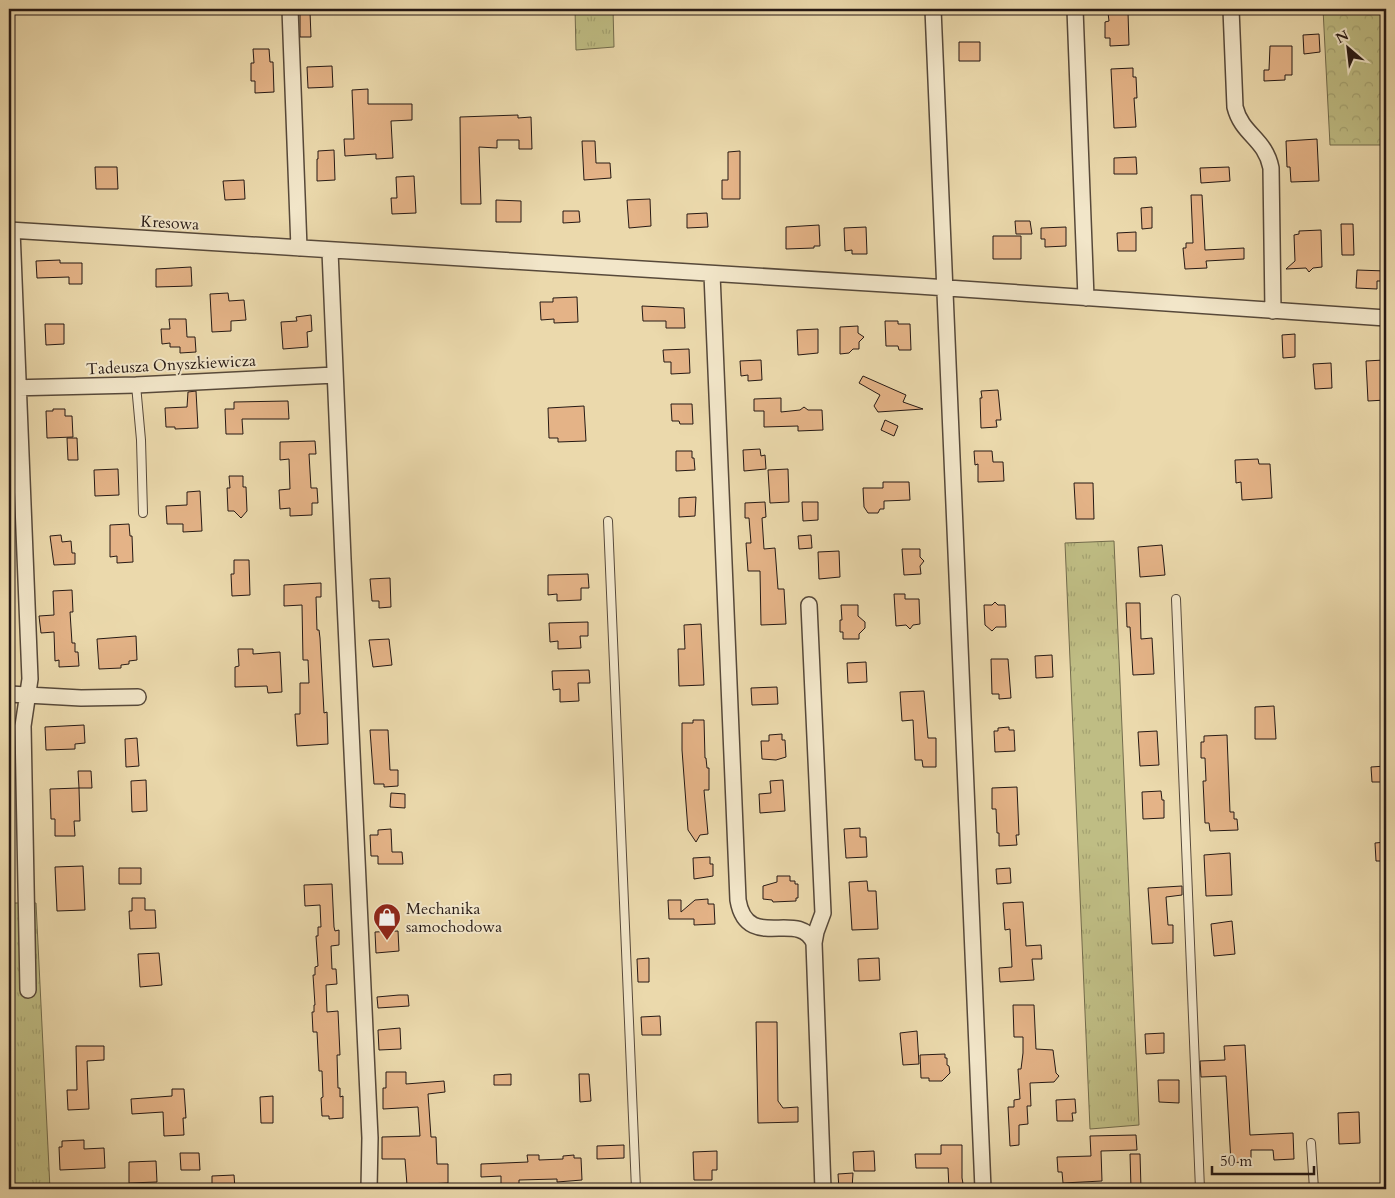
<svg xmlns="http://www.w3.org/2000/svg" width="1395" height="1198" font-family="Cardo,serif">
  <defs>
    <pattern id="grass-tufts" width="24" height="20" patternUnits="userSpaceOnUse" patternTransform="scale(1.25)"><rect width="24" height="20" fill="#bfbd84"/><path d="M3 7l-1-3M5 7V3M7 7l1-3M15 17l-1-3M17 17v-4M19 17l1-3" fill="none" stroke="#a4a271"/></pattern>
    <pattern id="forest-crowns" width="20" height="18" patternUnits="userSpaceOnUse" patternTransform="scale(1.25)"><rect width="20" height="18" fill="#bfbd84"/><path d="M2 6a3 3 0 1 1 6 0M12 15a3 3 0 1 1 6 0" fill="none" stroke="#a4a271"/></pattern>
  </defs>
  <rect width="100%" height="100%" fill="#ebd9ac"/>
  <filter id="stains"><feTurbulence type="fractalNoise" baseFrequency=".004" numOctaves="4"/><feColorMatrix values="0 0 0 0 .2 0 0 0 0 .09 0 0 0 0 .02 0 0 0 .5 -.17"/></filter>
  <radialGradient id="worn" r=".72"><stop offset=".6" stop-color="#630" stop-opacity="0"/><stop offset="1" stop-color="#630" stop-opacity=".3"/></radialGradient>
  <path fill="url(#grass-tufts)" stroke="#726b4c" d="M575,9H613L614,47L576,50Z
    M1114,541L1139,1125L1090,1129L1065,543Z
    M9,903H36L50,1189H9Z"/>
  <path fill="url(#forest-crowns)" stroke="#726b4c" d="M1323,9H1386V145H1330Z"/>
  <path fill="#e4b387" stroke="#261914" d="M300,12H310L311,37H300Z
    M1128,12L1129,45L1110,46V38H1105V22L1109,21L1108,13Z
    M1319,34L1320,52L1304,54L1303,35Z
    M959,42H980V61H959Z
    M1270,46H1292V75H1285V80L1264,81V70H1269Z
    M253,49H269L270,62H273L274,92L255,93V81H251V63H254Z
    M332,66L333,87L308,88L307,67Z
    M1133,68V77H1136L1137,98H1134L1136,127L1114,128L1111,69Z
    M368,89V104H412V120L391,121L393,158L376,159V154L345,156L344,139H354L352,90Z
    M518,115V118L531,117L532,149H519V140H497V148L479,147L481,204H461L460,117Z
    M1317,139L1319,181L1291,182L1290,167H1287L1286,141Z
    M582,141H595L596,163H610L611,178L584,180Z
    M334,150L335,180L317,181V159H318V151Z
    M740,151V199H722V180H728V152Z
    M1136,157L1137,174H1114V158Z
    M95,167H117L118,189H96Z
    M1229,167L1230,181L1201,183L1200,168Z
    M414,176L416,213L392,214L391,198H397L396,177Z
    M244,180L245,199L225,200L223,181Z
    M1191,195H1202L1205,250L1244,248V259L1206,261L1207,268L1185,269L1183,248H1186V243H1193Z
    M650,199L651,226L629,228L627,200Z
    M496,200L521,201V222H496Z
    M1152,207V228L1142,229L1141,208Z
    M563,211H579L580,222L563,223Z
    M707,213L708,227L687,228V214Z
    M1015,221H1030L1032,234H1016Z
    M1341,224H1353L1354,255H1342Z
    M819,225L820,246H814V248L786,249V227Z
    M866,227L867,254H852V250L845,251L844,228Z
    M1066,227V246L1045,247V239H1041V228Z
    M1321,230L1322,267L1313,268L1309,272L1306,268L1286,269L1295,261L1294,235L1299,234V231Z
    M1136,232V251H1118L1117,233Z
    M993,236H1021V259H993Z
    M60,260V263H82V284H69V277L37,278L36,261Z
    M191,267L192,286L156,287V269Z
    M1357,270L1386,271V281H1377V289L1356,288Z
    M228,293L229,301L244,300L246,320L231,321V331L212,332L210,294Z
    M577,297L578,322L554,323V319L541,320L540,302H553V298Z
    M642,306L684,308L685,328H666V321H643Z
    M311,315L312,331L307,332L308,347L283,349L281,322L297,321L296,317Z
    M169,319H186L187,337H195L196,352L180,353V347H170V343L162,344L161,329H170Z
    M885,321H898V324H910L911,350H899L898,346H886Z
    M45,324H64V344L46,345Z
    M858,326V333L864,337L859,342V349H853L849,353L840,354V327Z
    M818,329V353L798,355L797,330Z
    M1295,334V357L1283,358L1282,335Z
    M689,349L690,373L671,374V362H664L663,350Z
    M761,360L762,380L748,381V375L741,376L740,361Z
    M1384,360V378H1386V400L1368,401L1366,361Z
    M1331,363L1332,388L1315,389L1313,364Z
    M863,376L906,395L903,402L923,409L878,412L874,406L880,395L859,383Z
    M998,390L1001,420H996L997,427L981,428L980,398H982L981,391Z
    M196,391L198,428L175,429V427H166L165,408L187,407L188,392Z
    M781,398V412L800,410L804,407L808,410H822L823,430L798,431V426L764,427V411H754V399Z
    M288,401L289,419H242L243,434H226L225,409H234V402Z
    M671,404H692L693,424H680L679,421H672Z
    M584,406L586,441L558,442V438H549L548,408Z
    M53,409H65V416H72L73,437L47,438L46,411H53Z
    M885,420L898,426L894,436L881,430Z
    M67,438H77L78,460H68Z
    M315,441L316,454H309L311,488H317L318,503H312V515L290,516V508L280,509L279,490L290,489L289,459L280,460V442Z
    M760,449L761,456L765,455L766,469L744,471L743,450Z
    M676,451H692V458H694L695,470L676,471Z
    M974,451H992L993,462H1003L1004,481L978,482V464L975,465Z
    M1258,459L1259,464H1270L1272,498L1242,500L1241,482L1236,483L1235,460Z
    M118,469L119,495L95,496L94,470Z
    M788,469L789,502L770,503L768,470Z
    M229,476H243V487H246L247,511L241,518L234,511H228L227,488H230Z
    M883,482H909L910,500L884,501V509H880L878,513H868L864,507L863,488H883Z
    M1074,483H1093L1094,519H1076Z
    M200,491L202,531L183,532V524H167L166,506L187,505V492Z
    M696,497L695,516L679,517V498Z
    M765,502L766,517L762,518L764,549L775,548L778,589H784L786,624L761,625L760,571H748L746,543H751L749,518H745V503Z
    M802,502H818V520L803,521Z
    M129,524L130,536H132L133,562L117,563V556L110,557V525Z
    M61,535L62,542L71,541L72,553H75V564L54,565L50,536Z
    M811,535L812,548L799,549L798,536Z
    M1162,545L1165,575L1140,577L1138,547Z
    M902,549H920V557L924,561L920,566L921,574L904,575Z
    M839,551L840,577L819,579L818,552Z
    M234,560H249L250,595L232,596L231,574H234Z
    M588,574L589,588H581V600L557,601V594L548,595V575Z
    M390,578L391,607L379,608V601H372L370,579Z
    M321,583V597H316L317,630H319L320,638L324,713L327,712L328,744L297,746L295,714H300V683H309L308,660H303L302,605L284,606V585Z
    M72,590L73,612H70L72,643H75V652H78L79,666L59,667V660L55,661L54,632L41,633L39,616L54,615L53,591Z
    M894,594H905V599H919L920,624L913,625L910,629L906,625L896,626Z
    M995,602L998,605H1005L1006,627H996L992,631L985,625L984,605H992Z
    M1126,603H1140L1141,639L1152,638L1154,674L1133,675L1130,627H1127Z
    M841,605H858V616L865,622V628L859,634V639H843V632H840V620H842Z
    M588,622V636H580L581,648L558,649V641L550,642L549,623Z
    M701,624L704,685L679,686L678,649H685L684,625Z
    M136,636L137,660L129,661V664L121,665V668L99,669L97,639Z
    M389,639L392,665L373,667L369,640Z
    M238,649H253V654L280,652L282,692L268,693L267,686L235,687V667L239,666Z
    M1052,655L1053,677L1036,678L1035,656Z
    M991,659H1008L1011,698L999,699V694H992Z
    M866,662L867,682L848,683L847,663Z
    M589,670L590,683H578L579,701L560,702V689L553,690L552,671Z
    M777,687L778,704L752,705L751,688Z
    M924,691L928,738H936V767H923L922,760H915L913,720L902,721L900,692Z
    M1274,706L1276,739H1255V707Z
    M693,720H704L705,758H706L707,768H709V790H704L708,834L700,835L696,842L688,830L682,750V723H693Z
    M84,725L85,743L75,744V749L46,750L45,727Z
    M1009,727V730H1014L1015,751L995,752L994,731H998V728Z
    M370,730H388L390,770H398V786L384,787V784H374Z
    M1157,731L1159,765L1140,766L1138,732Z
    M782,734V740H785L786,757L776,760L762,759L761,741H769V735Z
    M1227,735L1230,812H1234V819H1237L1238,830L1210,831L1209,823H1205L1203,781H1206L1205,758H1201V742H1204V736Z
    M137,738L139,766L126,767L125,739Z
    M1386,766V782H1372L1371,767Z
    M78,771H91L92,788H79Z
    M146,780L147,811L132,812L131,781Z
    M783,780L785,811L760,813L759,794L771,793L770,781Z
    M1017,787L1019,835H1016L1017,845L999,846V833H997L996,809H992V788Z
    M79,788L80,821H74L75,836H55V819H51L50,789Z
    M1161,791L1162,800H1164V818L1143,819L1142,792Z
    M391,793L405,794V808L390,807Z
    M860,828V837H866L867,857L846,858L844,829Z
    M391,829L392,852H402L403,864H378V856H371L370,835H378V830Z
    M1386,842V861H1376L1375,843Z
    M1230,853L1232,895L1206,896L1204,855Z
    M710,857V864H713V876L694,879L693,858Z
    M83,866L85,910L57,911L55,867Z
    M119,868H141V884H119Z
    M1010,868L1011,883L997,884L996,869Z
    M777,876H790V881H795V884H798V898H796V901L773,902L772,900L763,899V886L777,882Z
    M867,881L868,891H876L878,929L852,930L849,882Z
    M332,884L334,927L335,931L339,930V945L331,946L332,969H336L337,984L326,985L327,1012L338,1011L340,1055H337L338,1088H340V1097L343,1096V1118L329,1119V1116H322L321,1098L323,1097L322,1071H319L317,1032H313L312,1012H314V1005H315L313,975H315V967L318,966L316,936H318V927H321L320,905L305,906L304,885Z
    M1182,886V895L1166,897L1168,925H1173V943L1152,944L1148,888Z
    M132,898H145V910H155L156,928L130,929L129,911H132Z
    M708,899V904H714L715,924L694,925V919H669L668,900H681V912L695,900Z
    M1023,902L1026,946L1041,945L1042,959H1032L1034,980L1000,982L999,968L1012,967L1010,929L1005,930L1003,903Z
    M1232,921L1235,954L1214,956L1211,924Z
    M398,931L399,951L376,953L375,932Z
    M159,953L162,985L140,987L138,954Z
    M649,958V982H638L637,959Z
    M879,958L880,980L859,981L858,959Z
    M399,995H408L409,1006L378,1008L377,997Z
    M1013,1005H1034L1036,1049L1053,1050L1056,1073L1059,1076L1054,1082L1030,1083L1031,1106H1027L1028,1124L1019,1125V1145L1010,1146L1008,1107H1014V1100L1020,1099L1018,1069H1021L1023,1053V1037H1014Z
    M660,1016L661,1035H642L641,1017Z
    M756,1022H777L778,1101L783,1108L798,1107V1122L758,1123Z
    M400,1028L401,1049L379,1050L378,1030Z
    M917,1031L919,1064L903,1065L900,1033Z
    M1164,1033V1053L1146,1054L1145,1034Z
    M1245,1045L1250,1135L1293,1133L1294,1159L1274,1160L1273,1150H1251V1161L1231,1163L1226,1076L1201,1077L1200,1061L1225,1060L1224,1046Z
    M76,1046H104V1060L87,1061L89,1109L68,1110L67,1090H77Z
    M945,1054V1058H947V1065L949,1066L950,1073L942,1081H929V1078H921L920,1055Z
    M386,1072H406V1084L444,1081L445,1092L428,1094L431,1137H436L437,1164H448V1183L407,1185L405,1159H382V1137L420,1136L418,1107L383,1109V1088H386Z
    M511,1074V1085H494V1075Z
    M579,1074H589L591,1101L580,1102Z
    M1158,1080H1179V1103L1159,1102Z
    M172,1089H184L186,1118H183L184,1135L164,1136L163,1112L132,1114L131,1099L172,1096Z
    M273,1096V1123H261L260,1097Z
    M1075,1099L1076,1113H1072L1073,1121H1057L1056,1100Z
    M1359,1112L1360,1143L1339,1144L1338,1113Z
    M1136,1135L1137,1150L1101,1151L1102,1181L1063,1183L1062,1172H1058L1057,1157L1091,1156L1090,1136Z
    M84,1140V1149L104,1148L105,1168L60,1170L59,1147H62V1141Z
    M624,1145V1158L597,1159V1146Z
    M941,1145H962V1178L964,1189H949L948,1168H916L915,1154H941Z
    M717,1151V1170H712V1180H694L693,1152Z
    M874,1151L875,1171H854L853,1152Z
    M180,1153H199L200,1170H181Z
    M1130,1154H1140L1141,1188H1131Z
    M527,1155H539V1160L563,1159V1156L574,1155V1158H581L582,1180L557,1182V1179L519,1180V1185L501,1186V1176L481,1177V1164L528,1162Z
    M156,1161L157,1182L129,1183V1162Z
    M853,1173L852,1189H839L838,1174Z
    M234,1175L235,1189H212V1176Z"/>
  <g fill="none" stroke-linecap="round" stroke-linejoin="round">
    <g stroke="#57493a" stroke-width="10">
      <path id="service" d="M136,385L141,440L143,513
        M608,521L636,1189
        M1176,599L1200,1189
        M1311,1143L1314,1189"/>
    </g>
    <g stroke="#57493a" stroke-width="18">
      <path id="minor" d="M290,9L299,248
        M933,9L983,1189
        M1075,9L1086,298
        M1231,9L1235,107C1242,135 1265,138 1271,168L1273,311
        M9,230L918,286L1386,318
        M12,230L30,679L23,726L28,990
        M330,251L343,559L370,1138L369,1189
        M712,274L738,900C747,953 799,908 814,943L823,1189
        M9,388L136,385L335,375
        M809,605L823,913L816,932L814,943
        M9,694L81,698L138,697"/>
    </g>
    <use href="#service" stroke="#f2e6c9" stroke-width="8"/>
    <use href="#minor" stroke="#f2e6c9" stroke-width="15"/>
  </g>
  <defs>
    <g id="shop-pin" transform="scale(1.4375)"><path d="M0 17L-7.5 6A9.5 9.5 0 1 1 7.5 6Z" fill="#8f2418" stroke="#f2e6c9"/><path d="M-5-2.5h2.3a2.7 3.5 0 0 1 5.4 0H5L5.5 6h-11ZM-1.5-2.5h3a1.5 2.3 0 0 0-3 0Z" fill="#fff"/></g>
  </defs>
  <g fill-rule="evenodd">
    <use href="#shop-pin" x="387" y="917"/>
  </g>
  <g text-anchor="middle" stroke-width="4" stroke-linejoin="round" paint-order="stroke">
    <g font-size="16" fill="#261914" stroke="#f2e6c9">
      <text transform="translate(170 222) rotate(3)" y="6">Kresowa</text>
      <text transform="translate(171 364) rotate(-3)" y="6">Tadeusza Onyszkiewicza</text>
    </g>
    <g font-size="16" fill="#261914" stroke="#f2e6c9" text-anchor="start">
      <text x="406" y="914">Mechanika<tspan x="406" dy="18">samochodowa</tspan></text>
    </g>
  </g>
  <rect width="1395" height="1198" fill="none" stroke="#ebd9ac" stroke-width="30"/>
  <rect x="10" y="10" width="1375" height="1178" fill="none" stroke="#261914" stroke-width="2.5"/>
  <rect x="15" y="15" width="1365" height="1168" fill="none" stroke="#261914"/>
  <g transform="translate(1348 48) rotate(332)" stroke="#f2e6c9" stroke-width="4" paint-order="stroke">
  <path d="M0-4L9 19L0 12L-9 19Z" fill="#261914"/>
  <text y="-8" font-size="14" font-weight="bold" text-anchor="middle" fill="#261914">N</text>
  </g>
  <path d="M1212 1166v8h102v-8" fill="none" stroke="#261914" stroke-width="2.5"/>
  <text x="1220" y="1166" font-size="15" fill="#261914" stroke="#f2e6c9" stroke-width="4" paint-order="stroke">50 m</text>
  <rect width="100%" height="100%" filter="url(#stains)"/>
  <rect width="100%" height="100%" fill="url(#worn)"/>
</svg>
